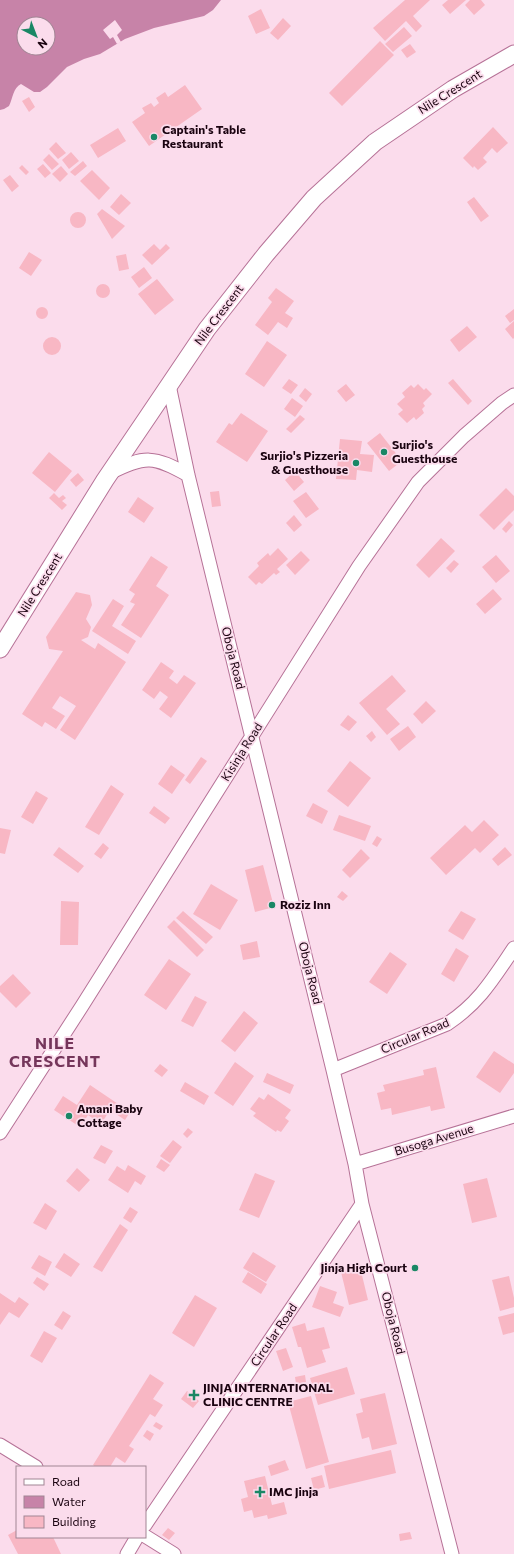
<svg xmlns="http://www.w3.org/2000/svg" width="514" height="1554" font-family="Commissioner,sans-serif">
  <rect width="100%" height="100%" fill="#fbdcec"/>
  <path fill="#c783a8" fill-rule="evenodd" d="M0,0H221L213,10L204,16L154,28L125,39L100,54L84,59L67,67L47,87L40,92H34L21,84C13,88 13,98 9,106L4,109L0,110ZM24,24H48V48H24Z"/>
  <path fill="#fbdcec" d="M115,20L122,30L117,35L121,42L117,44L113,37L110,39L103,30Z"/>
  <path fill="#f8b7c4" d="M405,0H430L413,16L422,26L416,32L406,21L385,41L373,28Z
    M448,0H466L450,14L442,5Z
    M470,0H481L485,5L474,15L465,5Z
    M261,9L270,28L256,34L248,16Z
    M283,18L291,26L278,40L270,33Z
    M404,27L412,36L393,52L385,44Z
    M380,41L394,55L342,106L329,93Z
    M410,44L416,52L407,58L401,50Z
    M185,85L202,109L149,146L132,122L145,113L142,108L151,103L154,107L159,103L156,98L165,92L168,97Z
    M29,97L35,107L29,112L22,101Z
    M493,127L508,143L497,153L492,148L483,158L487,162L478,170L474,166L473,168L463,158Z
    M118,128L126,141L98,158L90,145Z
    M56,142L66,153L58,159L49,149Z
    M71,152L79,161L69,169L62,160Z
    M49,154L59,164L52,170L43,160Z
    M83,161L87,166L75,176L70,172Z
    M43,164L51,173L45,178L37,169Z
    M22,165L29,172L26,175L19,168Z
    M61,166L68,174L60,182L52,174Z
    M92,170L110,188L99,200L80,181Z
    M10,175L19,186L12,192L3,180Z
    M121,194L131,203L119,215L110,207Z
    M474,197L489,216L481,222L467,202Z
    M102,209L125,226L112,239L97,214Z
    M70 220a8 8 0 1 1 16 0a8 8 0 1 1-16 0Z
    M154,244L160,250L166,244L170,248L152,265L142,255Z
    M29,252L42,260L31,276L19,268Z
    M126,254L129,269L119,271L116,256Z
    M144,267L152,278L139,288L131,277Z
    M157,279L174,300L155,315L138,294Z
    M96 291a7 7 0 1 1 14 0a7 7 0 1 1-14 0Z
    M276,288L294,301L285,313L293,318L287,328L278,322L268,335L255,325L272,302L268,298Z
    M36 313a6 6 0 1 1 12 0a6 6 0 1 1-12 0Z
    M514,309V320L510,323L505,316Z
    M514,321V338L513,339L505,329Z
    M467,326L477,337L459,352L450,340Z
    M43 346a9 9 0 1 1 18 0a9 9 0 1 1-18 0Z
    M267,341L287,355L264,387L245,374Z
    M289,379L298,385L291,394L282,388Z
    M453,379L472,401L468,405L448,383Z
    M346,384L355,395L346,402L337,391Z
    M418,384L424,390L426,388L432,394L423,403L425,406L422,409L424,413L416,420L414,417L407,423L398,414L403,410L397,404L405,397L402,393L411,385L414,388Z
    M305,388L312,394L306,402L299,396Z
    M292,398L303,406L295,417L284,409Z
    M241,413L268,431L247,462L216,442L229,423L232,425Z
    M300,415L305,419L291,433L286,429Z
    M380,433L402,461L389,471L367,443Z
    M340,439L362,441L360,454L374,455L372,472L357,470L356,480L336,479Z
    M49,452L72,471L55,492L32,473Z
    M295,471L304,482L294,491L285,480Z
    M78,473L84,480L76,487L70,480Z
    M506,488L514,496V510L494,530L479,515Z
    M219,491L221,506L212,507L210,492Z
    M306,492L319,509L306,518L293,501Z
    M54,493L59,498L63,495L66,498L62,501L67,505L62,510L49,498Z
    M138,497L154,508L144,523L128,512Z
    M294,515L302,525L294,532L286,523Z
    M509,521L513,525L506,533L502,529Z
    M441,538L455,551L429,578L416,565Z
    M278,548L288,559L277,569L280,572L276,575L274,573L262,584L259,582L256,585L248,577L259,566L257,563L268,553L270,556Z
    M301,551L310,560L295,575L286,565Z
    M496,555L510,571L496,583L482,567Z
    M151,556L168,567L156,586L169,595L141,638L121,625L135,604L130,602L135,594L129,590Z
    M454,560L459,564L451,573L446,568Z
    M493,589L502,599L485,614L476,604Z
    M76,592L90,595L92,605L86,619L91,627L88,637L81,640L95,649L98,643L126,662L75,740L60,730L76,706L60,696L52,708L65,716L56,729L45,722L42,727L22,714L63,651L49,649L46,637Z
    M113,599L124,606L112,626L136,641L128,654L92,631Z
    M161,662L174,671L169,678L177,684L184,675L196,683L171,718L159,709L168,697L160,691L154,699L142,690Z
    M392,675L406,691L386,709L400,724L387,735L359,703Z
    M426,701L436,711L422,724L413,714Z
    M348,715L357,722L349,731L340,725Z
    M408,726L416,737L399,751L390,739Z
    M372,731L376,737L371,742L366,736Z
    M201,757L207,761L190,784L185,780Z
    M350,761L371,778L348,807L327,791Z
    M171,765L185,775L172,794L158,784Z
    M111,785L124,794L99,835L85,827Z
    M36,791L48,798L33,824L21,817Z
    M313,803L328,811L322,824L306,816Z
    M154,806L170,818L165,824L149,813Z
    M339,815L371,826L365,841L333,830Z
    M484,820L499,835L480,853L475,848L446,875L430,858L465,825L472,832Z
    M0,828L11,830L5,854L0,853Z
    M377,836L382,839L377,847L372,844Z
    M103,843L109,848L101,859L94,854Z
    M59,847L84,866L78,873L53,855Z
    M505,847L512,855L498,866L492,859Z
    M361,849L370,858L350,878L342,870Z
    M263,865L274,907L255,912L245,870Z
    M211,884L238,900L220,930L193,914Z
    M342,891L348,896L343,901L337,897Z
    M61,901L79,902L78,945H60Z
    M183,911L213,937L206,944L176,918Z
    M461,911L476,919L463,940L448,931Z
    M174,920L204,950L197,957L167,927Z
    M257,941L260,957L243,960L240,945Z
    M456,948L469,956L454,982L441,974Z
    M390,952L407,964L387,994L369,982Z
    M169,959L191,974L166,1010L144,995Z
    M13,974L31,993L16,1008L0,992V986Z
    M195,996L207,1002L193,1027L181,1021Z
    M244,1011L258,1023L235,1052L221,1041Z
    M494,1051L514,1064V1073L500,1093L476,1077Z
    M235,1062L254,1076L233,1106L214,1093Z
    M160,1064L168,1070L162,1077L154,1071Z
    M436,1067L445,1108L431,1111L430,1106L392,1115L391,1108L381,1110L377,1093L385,1091L383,1085L424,1075L423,1070Z
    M267,1073L294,1085L290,1094L263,1082Z
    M185,1082L209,1096L204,1105L180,1091Z
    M90,1085L130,1112L125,1120L110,1110L101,1124L88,1115L80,1127L54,1110L63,1096L77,1105Z
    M268,1094L291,1110L285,1118L289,1121L281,1132L277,1130L276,1132L253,1116L256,1113L250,1109L259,1097L264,1100Z
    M188,1128L193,1132L187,1138L183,1134Z
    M173,1140L182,1147L170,1163L160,1156Z
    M101,1145L113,1151L105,1164L93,1158Z
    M161,1159L170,1165L164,1172L156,1167Z
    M128,1165L146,1176L141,1185L135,1181L128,1193L108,1180L117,1166L125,1171Z
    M77,1168L90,1180L79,1192L66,1181Z
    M255,1173L275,1181L259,1218L239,1210Z
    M487,1178L497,1217L472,1223L463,1184Z
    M45,1203L57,1211L46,1230L33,1223Z
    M130,1207L138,1212L131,1223L123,1218Z
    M120,1224L128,1230L102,1272L93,1267Z
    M253,1252L276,1266L266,1282L243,1268Z
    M64,1253L80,1264L71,1277L55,1267Z
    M39,1255L52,1262L45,1276L31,1268Z
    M360,1267L368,1300L349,1305L341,1272Z
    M248,1272L267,1284L261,1294L242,1282Z
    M509,1276L514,1298V1307L500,1311L492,1280Z
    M37,1277L49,1284L44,1291L33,1283Z
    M320,1286L337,1292L333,1303L344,1307L340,1317L312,1307Z
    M0,1293L15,1303L19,1297L29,1304L19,1318L9,1312L0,1325Z
    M195,1295L217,1308L194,1347L172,1333Z
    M63,1311L71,1316L62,1330L54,1325Z
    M514,1313V1332L503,1335L498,1317Z
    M305,1323L307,1331L324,1327L330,1348L322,1350L326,1362L307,1368L301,1347H298L292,1327Z
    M44,1331L57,1338L42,1363L30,1356Z
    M286,1348L293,1367L283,1371L276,1351Z
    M347,1367L355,1394L318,1405L310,1378Z
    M150,1374L164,1383L153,1399L163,1405L155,1417L150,1414L129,1446L134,1449L125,1463L116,1457L110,1467H96L93,1465Z
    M305,1375L306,1382L296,1384L295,1377Z
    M187,1391L199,1401L193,1408L181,1399Z
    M385,1393L397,1444L372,1450L369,1437L362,1439L356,1414L363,1412L360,1399Z
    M311,1396L329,1462L306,1469L288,1402Z
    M156,1422L163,1426L160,1430L153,1426Z
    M147,1430L154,1434L150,1441L143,1436Z
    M391,1450L396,1473L329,1489L324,1466Z
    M285,1460L289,1470L271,1476L268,1466Z
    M322,1475L325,1487L314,1490L311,1478Z
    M265,1476L272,1505L284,1502L287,1514L268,1519L267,1515L254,1518L252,1510L244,1512L241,1499L248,1497L244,1481Z
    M168,1528L175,1533L169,1540L162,1535Z
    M17,1530V1537H53L61,1554H18L8,1535Z
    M410,1532L412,1539L400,1541L399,1534Z"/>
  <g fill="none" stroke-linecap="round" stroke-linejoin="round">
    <g stroke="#b67297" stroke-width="15">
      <path id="minor" d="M169,385L188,475L333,1070L355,1164L362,1204L452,1554
        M110,473C145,455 154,456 188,475
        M333,1070L447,1024C479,1003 493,979 514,948
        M0,1133L82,1006L359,566L418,482L464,436L502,403L514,395
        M355,1164L514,1116
        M0,1445L36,1467
        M145,1525L362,1204
        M145,1536L174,1554
        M127,1554L137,1537"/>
    </g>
    <g stroke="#b67297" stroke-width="19">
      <path id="tertiary" d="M0,649L105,480L149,415L207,329L266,254L314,198L375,142L453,89L514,54"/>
    </g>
    <use href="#minor" stroke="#fff" stroke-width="13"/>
    <use href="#tertiary" stroke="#fff" stroke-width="17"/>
  </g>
  <g fill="#1a8765" stroke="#fbdcec" stroke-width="1.5">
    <circle cx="154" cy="137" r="4"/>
    <circle cx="384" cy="452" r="4"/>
    <circle cx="356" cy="463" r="4"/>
    <circle cx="272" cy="905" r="4"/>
    <circle cx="69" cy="1116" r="4"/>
    <circle cx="415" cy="1268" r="4"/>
    <path d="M192 1389h4v4h4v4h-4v4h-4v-4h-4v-4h4z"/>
    <path d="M258 1486h4v4h4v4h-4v4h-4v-4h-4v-4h4z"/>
  </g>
  <g text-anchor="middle" stroke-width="3.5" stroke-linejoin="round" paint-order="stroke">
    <g font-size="12" fill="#1a0310" stroke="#fbdcec">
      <text transform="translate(450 92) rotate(-32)" y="4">Nile Crescent</text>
      <text transform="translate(219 315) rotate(-53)" y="4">Nile Crescent</text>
      <text transform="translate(40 585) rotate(-58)" y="4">Nile Crescent</text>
      <text transform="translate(233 658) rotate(76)" y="4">Oboja Road</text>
      <text transform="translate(242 752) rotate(-58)" y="4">Kisinja Road</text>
      <text transform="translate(310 973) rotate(76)" y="4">Oboja Road</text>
      <text transform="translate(415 1036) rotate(-23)" y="4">Circular Road</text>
      <text transform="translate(434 1140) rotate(-17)" y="4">Busoga Avenue</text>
      <text transform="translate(393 1323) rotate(76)" y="4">Oboja Road</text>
      <text transform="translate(274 1335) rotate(-56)" y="4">Circular Road</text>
    </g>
    <g font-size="12" font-weight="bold" fill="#1a0310" stroke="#fbdcec" text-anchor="start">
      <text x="162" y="134">Captain's Table<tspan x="162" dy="14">Restaurant</tspan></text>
      <text x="392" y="449">Surjio's<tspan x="392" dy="14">Guesthouse</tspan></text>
      <text x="348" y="460" text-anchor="end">Surjio's Pizzeria<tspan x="348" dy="14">&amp; Guesthouse</tspan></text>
      <text x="280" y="909">Roziz Inn</text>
      <text x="77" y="1113">Amani Baby<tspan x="77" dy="14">Cottage</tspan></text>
      <text x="407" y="1272" text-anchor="end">Jinja High Court</text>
      <text x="203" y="1392">JINJA INTERNATIONAL<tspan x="203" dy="14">CLINIC CENTRE</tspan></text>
      <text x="269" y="1496">IMC Jinja</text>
    </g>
    <g font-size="16" font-weight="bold" letter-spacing="1" fill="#75365b" stroke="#fbdcec">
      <text x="55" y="1049">NILE<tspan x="55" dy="18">CRESCENT</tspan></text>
    </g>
  </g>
  <rect x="16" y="1466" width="130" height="72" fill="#fbdcec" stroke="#a18594"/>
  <rect x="24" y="1479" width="20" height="6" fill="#ffffff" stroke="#a18594"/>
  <text x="52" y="1486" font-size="12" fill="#1a0310">Road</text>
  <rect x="24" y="1496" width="20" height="12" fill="#c783a8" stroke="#a18594"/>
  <text x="52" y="1506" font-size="12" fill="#1a0310">Water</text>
  <rect x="24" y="1516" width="20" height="12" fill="#f8b7c4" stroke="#a18594"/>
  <text x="52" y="1526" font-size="12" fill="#1a0310">Building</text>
  <g transform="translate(36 36) rotate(138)"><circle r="19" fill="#fbdcec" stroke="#a18594"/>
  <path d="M0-3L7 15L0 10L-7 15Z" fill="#1a8765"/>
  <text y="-6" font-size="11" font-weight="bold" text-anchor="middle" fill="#1a0310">N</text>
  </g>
</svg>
